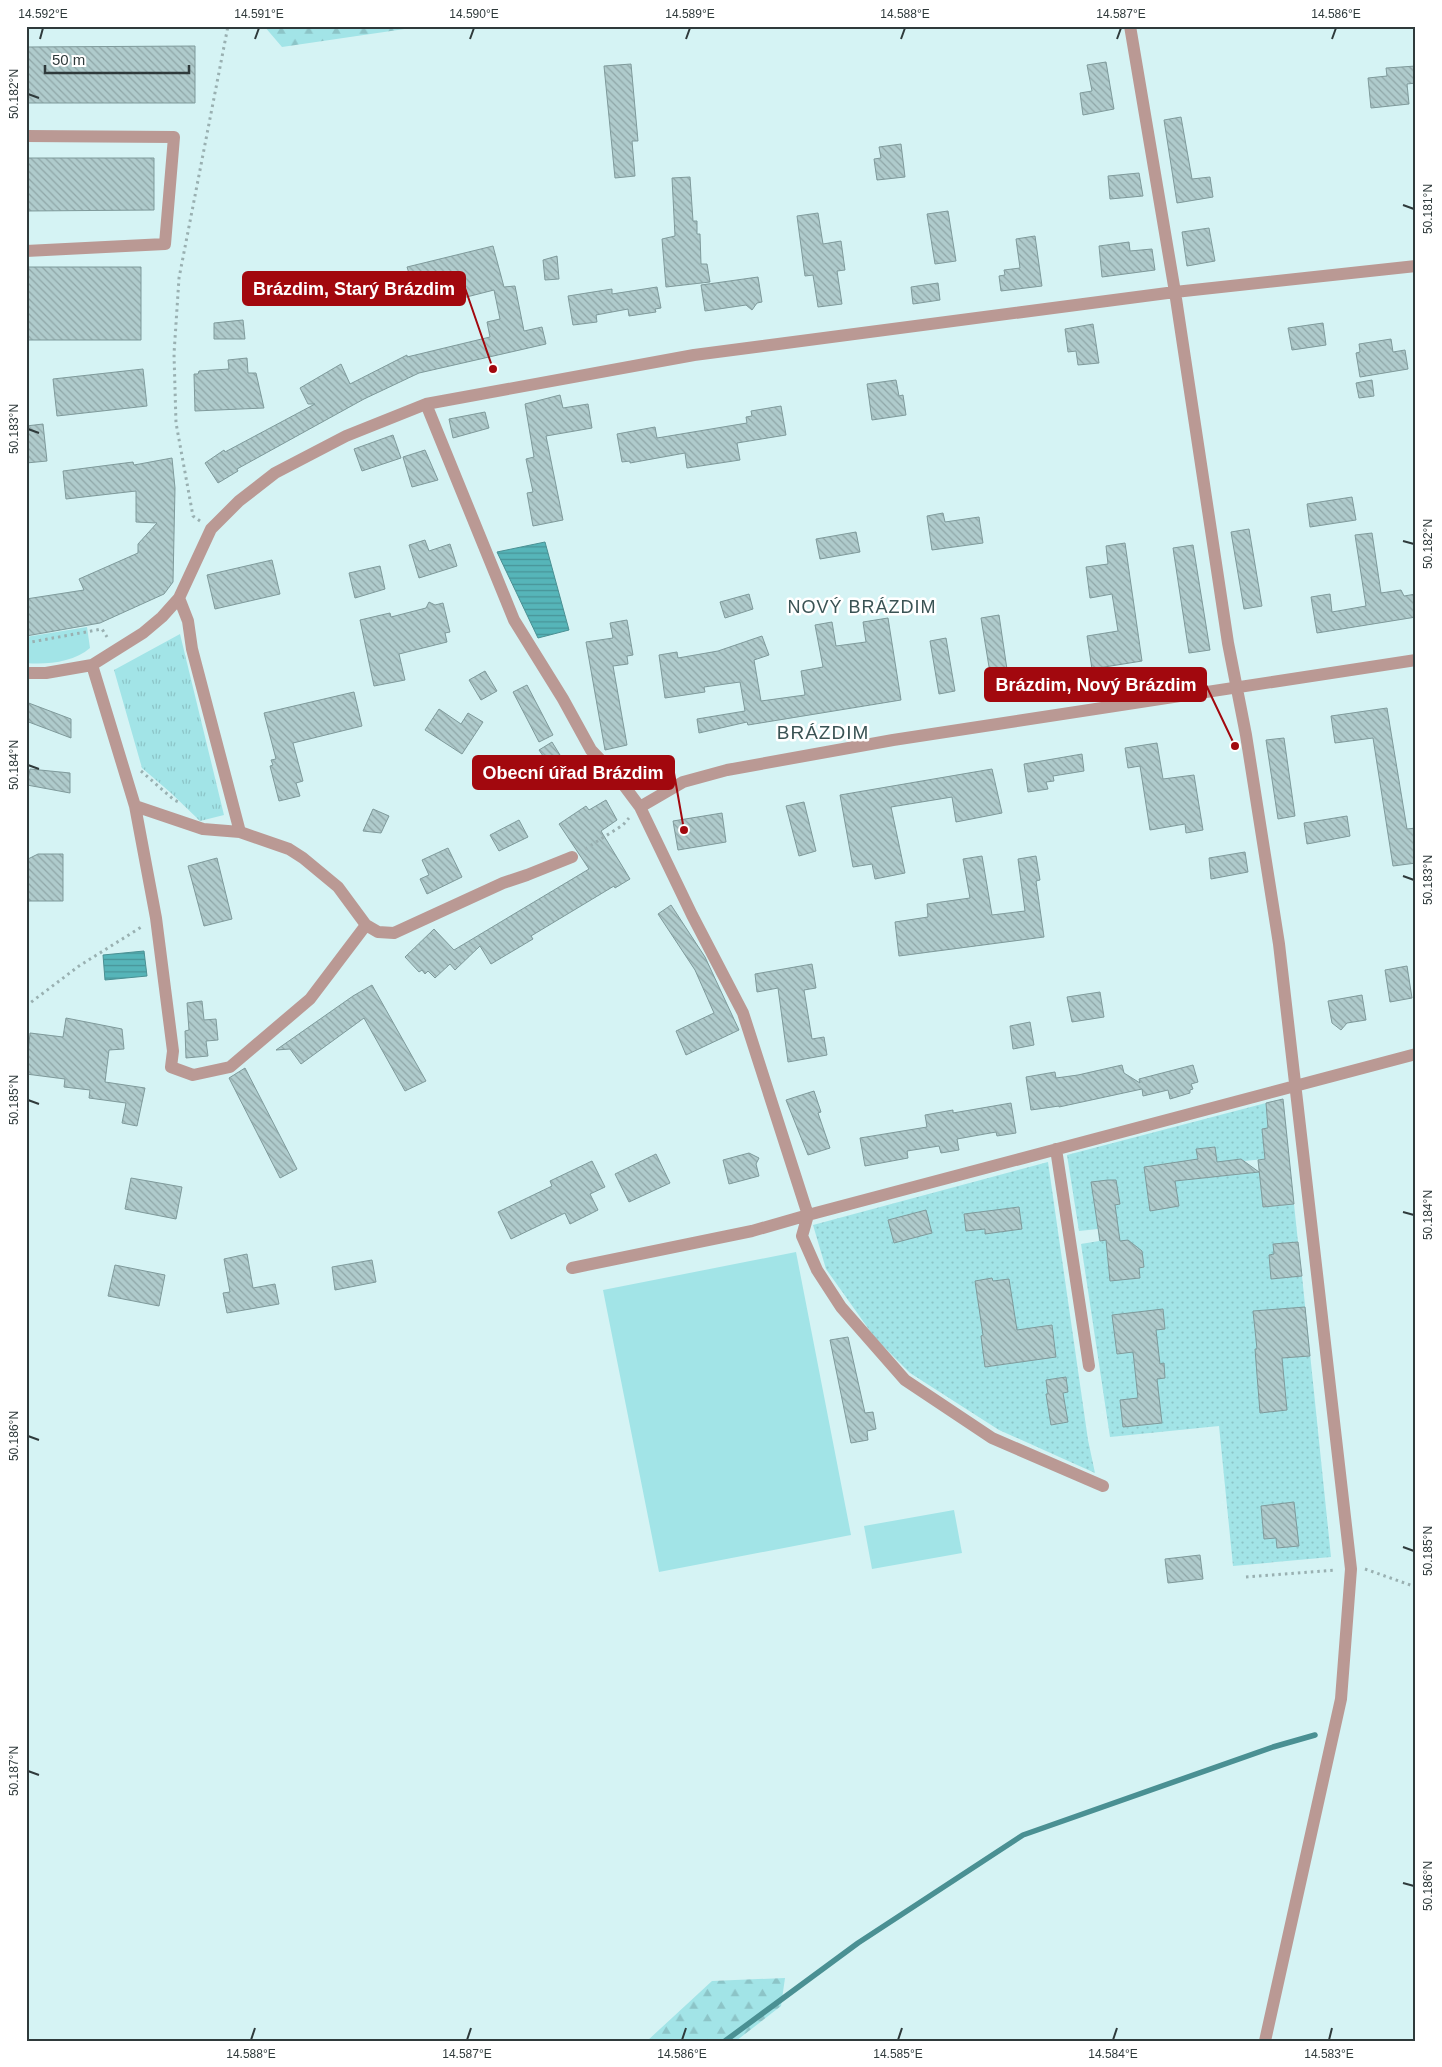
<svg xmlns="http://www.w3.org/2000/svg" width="1442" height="2067" font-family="Arial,sans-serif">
  <defs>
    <pattern id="forest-firs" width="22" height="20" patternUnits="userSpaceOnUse" patternTransform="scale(1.25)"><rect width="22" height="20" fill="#a2e4e7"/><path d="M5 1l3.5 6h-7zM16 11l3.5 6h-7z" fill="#8cc4c7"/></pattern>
    <pattern id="park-tufts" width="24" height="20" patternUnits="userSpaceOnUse" patternTransform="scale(1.25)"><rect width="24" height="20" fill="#a2e4e7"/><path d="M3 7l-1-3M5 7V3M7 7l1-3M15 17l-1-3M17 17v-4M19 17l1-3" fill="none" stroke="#8cc4c7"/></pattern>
    <pattern id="garden-dots" width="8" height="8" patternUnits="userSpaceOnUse" patternTransform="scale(1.25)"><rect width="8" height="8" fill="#a2e4e7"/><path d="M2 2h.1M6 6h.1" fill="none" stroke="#8cc4c7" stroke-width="1.8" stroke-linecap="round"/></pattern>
    <pattern id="water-rules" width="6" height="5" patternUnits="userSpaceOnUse" patternTransform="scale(1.25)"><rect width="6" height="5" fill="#56b5b9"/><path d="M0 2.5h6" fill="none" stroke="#489498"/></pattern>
    <pattern id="building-back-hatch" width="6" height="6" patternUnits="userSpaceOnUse" patternTransform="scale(1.25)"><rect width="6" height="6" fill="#afcbcc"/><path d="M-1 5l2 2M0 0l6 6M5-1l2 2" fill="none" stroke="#8fa6a7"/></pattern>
  </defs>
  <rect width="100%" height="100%" fill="#d5f3f4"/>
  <path fill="#a2e4e7" d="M87,627L90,648C74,662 47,665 26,663V637Z
    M796,1252L851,1535L659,1572L603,1290Z
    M954,1510L962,1553L872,1569L864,1526Z"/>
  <path fill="url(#forest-firs)" d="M264,26H425L282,47Z
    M785,1978L781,2006L736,2041H647L712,1981Z"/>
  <path fill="url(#park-tufts)" d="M180,634L224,815L200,821L171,793L142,768L114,670Z"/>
  <path fill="url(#garden-dots)" d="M1266,1103L1268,1128L1262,1129L1265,1159L1244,1161L1241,1159L1217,1165L1215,1147L1197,1149L1200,1178L1259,1172L1263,1207L1294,1204L1298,1242L1273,1244L1274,1254L1269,1255L1271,1279L1302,1276L1331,1557L1233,1566L1219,1426L1110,1437L1081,1244L1099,1241L1098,1229L1079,1231L1067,1155Z
    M1048,1162L1088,1440L1095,1473L999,1430L910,1373L875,1338L826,1269L813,1225Z"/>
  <path fill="url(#water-rules)" stroke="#4a9093" d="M545,542L569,630L538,638L497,552Z
    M144,951L147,976L105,980L103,955Z"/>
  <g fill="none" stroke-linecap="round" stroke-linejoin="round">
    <path stroke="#4a9093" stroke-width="5.5" d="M725,2041L858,1943L1023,1835L1273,1747L1315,1735"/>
  </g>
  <path fill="url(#building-back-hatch)" stroke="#7f9a9b" d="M195,46V103H26V47Z
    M1106,62L1114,109L1083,115L1080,93L1092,91L1087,65Z
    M631,64L638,141H632L635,176L615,178L604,66Z
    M1416,66V83L1407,84L1409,104L1371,108L1368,78L1387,76L1386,68Z
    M1181,117L1192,179L1210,177L1213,197L1177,203L1164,120Z
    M901,144L905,177L877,180L874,159L881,158L879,147Z
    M26,158H154V210L26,211Z
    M1139,173L1143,196L1110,199L1108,176Z
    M690,177L693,221H697V234H700L701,264H707L710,282L666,287L662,239L675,236L672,178Z
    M948,211L956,261L935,264L927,214Z
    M818,213L823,244L841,241L845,270L837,271L842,304L818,307L813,275L805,276L797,216Z
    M1209,228L1215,261L1187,266L1182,232Z
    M1035,236L1042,286L1001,291L999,276L1005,275L1004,270L1020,268L1016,239Z
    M1129,242L1130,251L1152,249L1155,270L1102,277L1099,246Z
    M493,246L504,287L515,286L524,331L542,327L546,344L419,373L364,399L237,469L238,471L218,483L205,463L224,450L225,452L315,404H308L300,388L341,364L350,384L407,355V357L490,337L487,322L500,319L494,290L447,302L442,285L415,292L407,267Z
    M557,256L559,279L545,280L543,260Z
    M26,267H141V340H26Z
    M758,277L762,302L757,303L752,310L746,305L705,311L701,285Z
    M938,283L940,300L913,304L911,287Z
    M657,287L661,308L655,309L656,312L629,316L628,309L596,315L597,322L573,325L568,296L612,289V294Z
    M243,320L245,339H214V323Z
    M1323,323L1326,345L1292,350L1288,328Z
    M1093,324L1099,363L1078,365L1076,351L1068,352L1065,329Z
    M1391,339L1393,352L1405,350L1408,369L1360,377L1356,353L1360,352L1359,344Z
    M247,358L248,373H256L264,408L195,411L194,374H198L199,371L229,369L228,360Z
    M143,369L147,406L57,416L53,379Z
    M896,380L899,396L903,395L906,415L872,420L867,384Z
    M1372,380L1374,396L1359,398L1356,383Z
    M560,395L563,408L588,404L592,428L546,436L563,520L533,526L527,493L533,492L526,459L534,457L525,404Z
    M781,406L786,435L737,443L740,460L687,468L685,453L630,463V461L622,462L617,434L655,427L657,438L747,423L746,417L752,416L751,411Z
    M485,412L489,428L453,438L449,419Z
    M43,424L47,461L26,463V426Z
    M393,435L401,458L362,471L354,449Z
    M425,450L438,480L412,487L403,457Z
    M172,458L175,488L173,582L164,594L100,623L26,636V599L84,590L79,579L138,553V544L157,523L136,522V491L66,499L63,471L133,462L134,465Z
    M1352,497L1356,520L1310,527L1307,504Z
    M943,513L945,522L979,517L983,543L932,550L927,516Z
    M1249,529L1262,606L1244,609L1231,532Z
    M856,532L860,552L820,559L816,539Z
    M1372,533L1381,593L1401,590L1404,596L1416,594V617L1317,633L1311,597L1330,594L1332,612L1366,606L1355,535Z
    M425,540L429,551L450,544L457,566L419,578L409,545Z
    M1125,543L1142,661L1092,669L1087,636L1118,631L1112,594L1090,598L1086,567L1108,564L1106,546Z
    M1193,545L1210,650L1189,653L1173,548Z
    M272,560L280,594L215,609L207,575Z
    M380,566L385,589L355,598L349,573Z
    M749,594L753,609L725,618L720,602Z
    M429,602L435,605L443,603L450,632L445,633L447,642L399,654L405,680L374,686L360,620L390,613L391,617L426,608Z
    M999,615L1009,683L992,685L981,618Z
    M888,618L901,700L748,725L747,722L699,733L697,719L745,711L740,682L704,687L705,692L665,698L659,655L677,652L678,658L718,651L762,636L769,655L754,660L761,701L805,695L801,671L823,667L815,625L832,622L836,646L866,642L863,622Z
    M627,620L633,655L627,656L628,664L613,666L627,745L605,750L586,642L613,638L610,623Z
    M946,638L955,691L939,694L930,641Z
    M485,671L497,691L481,700L469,680Z
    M527,685L553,735L539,742L513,692Z
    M354,692L362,726L293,743L303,781L296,783L300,796L279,801L270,766L273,765L271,760L276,759L264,713Z
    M26,702L71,719V738L26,721Z
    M1387,708L1407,829L1416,828V863L1393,866L1373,738L1335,743L1331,716Z
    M439,709L461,724L468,713L483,722L462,754L425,730Z
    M1284,738L1295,816L1278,819L1266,740Z
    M552,742L568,768L556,775L539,750Z
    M1157,743L1163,779L1194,775L1203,830L1186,833L1185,824L1150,830L1140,766L1128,768L1125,748Z
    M1082,754L1084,771L1053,776L1054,781L1046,782L1048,789L1028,792L1024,764Z
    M30,769L70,773V793L27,785Z
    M992,769L1002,813L956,822L952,797L891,807L905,873L875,879L872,864L853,867L840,795Z
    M606,800L617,820L601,831L630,879L615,888L614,886L531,936L533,939L491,964L480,946L455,970L450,964L435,978L428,971L425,974L422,970L419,972L405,957L434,929L454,950L589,869L559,824L586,806L589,810Z
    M804,802L816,851L799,856L786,806Z
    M373,809L389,816L381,833L363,831Z
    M722,813L726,842L678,850L673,821Z
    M1347,816L1350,836L1307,844L1304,823Z
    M519,820L528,837L499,851L490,835Z
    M448,848L462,877L427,894L420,879L429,875L422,860Z
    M1245,852L1248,872L1211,879L1209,858Z
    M38,854H63V901H26V860Z
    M982,856L992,915L1025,911L1018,859L1036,856L1040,880L1036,881L1044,937L899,956L895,922L928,917L927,904L970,898L963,859Z
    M217,858L232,919L204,926L188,866Z
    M671,905L705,957L739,1030L686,1055L676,1031L714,1013L695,970L658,914Z
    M812,964L816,988L804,990L812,1039L824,1037L827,1055L788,1062L778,988L757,992L755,974Z
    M1407,966L1412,998L1390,1002L1385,970Z
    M372,985L426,1081L405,1091L364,1018L301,1064L290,1049L276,1050L353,996Z
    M1100,992L1104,1017L1072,1022L1067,997Z
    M1362,995L1366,1020L1347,1023L1341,1030L1332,1023L1328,1001Z
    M202,1001L204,1020L216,1019L218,1040L206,1041L208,1056L186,1058L185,1031L189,1030L187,1003Z
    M66,1018L122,1029L124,1049L109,1050L105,1082L145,1088L137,1126L122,1123L126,1103L89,1098L90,1090L64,1087L65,1079L26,1074L30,1033L63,1037Z
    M1030,1022L1034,1045L1013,1049L1010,1026Z
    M1122,1065L1124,1073L1140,1083L1139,1079L1193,1065L1198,1082L1191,1084L1193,1089L1190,1090V1093L1170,1099L1168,1090L1143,1096L1142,1089L1059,1107V1106L1031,1110L1026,1077L1055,1072L1056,1078L1078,1075Z
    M245,1068L297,1169L280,1178L229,1078Z
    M814,1091L821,1112L818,1113L830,1148L808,1155L786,1100Z
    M1283,1099L1294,1204L1263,1207L1258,1160L1265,1159L1262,1129L1268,1128L1266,1103Z
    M1011,1103L1016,1133L997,1136L996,1132L957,1139L959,1150L941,1153L939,1146L907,1151L908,1158L865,1166L860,1138L927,1127L925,1115L953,1110V1113Z
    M1215,1147L1217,1162L1241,1159L1259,1172L1175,1181L1179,1206L1150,1211L1144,1167L1198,1159L1196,1149Z
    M749,1153L759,1158L756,1164L759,1176L729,1184L723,1160Z
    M656,1154L670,1183L629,1202L615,1174Z
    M592,1161L605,1187L590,1194L598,1210L570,1224L565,1213L511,1239L498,1212L552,1186L550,1181Z
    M131,1178L182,1187L176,1219L125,1209Z
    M1108,1180H1116L1120,1204L1115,1205L1120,1241L1128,1240L1142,1251L1144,1267L1139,1268L1140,1278L1110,1281L1106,1240L1100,1241L1091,1182Z
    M1019,1207L1022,1229L985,1234V1229L966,1231L964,1214Z
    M926,1210L932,1233L894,1243L888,1220Z
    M1298,1242L1302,1276L1271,1279L1269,1255L1274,1254L1273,1244Z
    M247,1254L253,1288L275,1284L279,1304L227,1313L223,1293L230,1292L224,1259Z
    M372,1260L376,1282L335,1290L332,1267Z
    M115,1265L165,1275L159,1306L108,1296Z
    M992,1278L993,1281L1009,1279L1017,1330L1052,1325L1056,1357L985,1367L981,1336L983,1335L975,1281Z
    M1305,1307L1310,1356L1282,1358L1287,1410L1260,1413L1255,1349H1257L1253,1311Z
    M1163,1309L1165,1329L1156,1330L1160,1364L1164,1363L1165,1378L1157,1379L1162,1423L1123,1427L1120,1400L1138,1398L1133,1352L1117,1354L1112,1315Z
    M848,1337L865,1413L873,1412L876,1429L867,1431L868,1440L851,1443L830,1340Z
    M1066,1377L1068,1392L1063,1393L1068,1422L1051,1425L1046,1394H1048L1046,1380Z
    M1294,1502L1299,1546L1277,1548L1276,1538L1264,1539L1261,1506Z
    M1200,1555L1203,1579L1168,1583L1165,1559Z"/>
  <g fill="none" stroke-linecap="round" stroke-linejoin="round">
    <path stroke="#99b0b1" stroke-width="3" stroke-dasharray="2.5 4" stroke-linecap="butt" d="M200,521L193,516L176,423L174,354L179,278L228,26
      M26,643L102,629L107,637
      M141,771L174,800L181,803
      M585,849L623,825L629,818
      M26,1006L79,966L143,926
      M1365,1569L1416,1587
      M1246,1577L1336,1570"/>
    <path stroke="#ba9994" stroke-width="12" d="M1130,26L1175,292L1228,643L1246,735L1279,944L1351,1569L1341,1699L1265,2041
      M26,136L174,137L165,244L26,251
      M426,404L514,620L563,699L591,750L619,779L640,807L692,915L743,1013L808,1215L1416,1054
      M179,598L188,621L192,649L240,832
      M92,665L135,806L156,918L173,1051L171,1067L193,1075L230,1067L310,999L366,925
      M26,673H46L92,665L143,633L162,617L179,598L211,529L239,501L275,473L346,436L426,404L694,355L1175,292L1416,266
      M135,806L203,829L240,832L289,849L303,858L338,887L366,925L378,932L394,933L503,883L527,875L572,857
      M640,807L683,782L727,770L893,740L1416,660
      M1056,1149L1089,1366
      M572,1268L752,1231L808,1215L802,1236L817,1270L841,1307L905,1380L992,1438L1103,1486"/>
  </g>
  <path fill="none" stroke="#2f3a3b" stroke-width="2" d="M40,39L43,28M255,39L259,28M470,39L474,28M686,39L690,28M901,39L905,28M1117,39L1121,28M1332,39L1336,28M28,94L39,98M1403,205L1414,209M28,429L39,433M1403,541L1414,544M28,765L39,769M1403,876L1414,880M28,1100L39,1104M1403,1212L1414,1215M28,1436L39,1440M1403,1547L1414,1551M28,1771L39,1775M1403,1883L1414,1886M251,2040L255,2028M467,2040L471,2028M682,2040L686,2028M898,2040L902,2028M1113,2040L1117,2028M1329,2040L1332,2028"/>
  <g text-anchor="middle" stroke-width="5" stroke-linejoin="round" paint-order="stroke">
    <g font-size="18" letter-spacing="1" fill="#3a5354" stroke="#fff">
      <text x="862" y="613">NOVÝ BRÁZDIM</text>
    </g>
    <g font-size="19" letter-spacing="1" fill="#3a5354" stroke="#fff">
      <text x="823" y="739">BRÁZDIM</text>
    </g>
  </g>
  <path fill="none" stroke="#a2080e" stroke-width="2" d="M493 369L465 288M1235 746L1206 685M684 830L674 773"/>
  <g fill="#a2080e" stroke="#fff" stroke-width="2">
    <circle cx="493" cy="369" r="5"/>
    <circle cx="1235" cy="746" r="5"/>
    <circle cx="684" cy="830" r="5"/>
  </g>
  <g fill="#a2080e" stroke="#a2080e" stroke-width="2">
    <rect x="243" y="272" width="222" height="33" rx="5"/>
    <rect x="985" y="668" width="221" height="33" rx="5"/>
    <rect x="473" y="756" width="201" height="33" rx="5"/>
  </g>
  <g font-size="18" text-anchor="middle" font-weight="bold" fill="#fff">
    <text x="354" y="295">Brázdim, Starý Brázdim</text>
    <text x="1096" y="691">Brázdim, Nový Brázdim</text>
    <text x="573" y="779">Obecní úřad Brázdim</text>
  </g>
  <rect width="1442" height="2067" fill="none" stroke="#ffffff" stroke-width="55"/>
  <path d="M45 65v8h144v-8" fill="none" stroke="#2f3a3b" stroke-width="2.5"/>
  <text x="52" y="65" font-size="15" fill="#2f3a3b" stroke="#ffffff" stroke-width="4" paint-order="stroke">50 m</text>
  <rect x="28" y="28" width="1386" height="2012" fill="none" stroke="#2f3a3b" stroke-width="2"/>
  <g font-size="12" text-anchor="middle" fill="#2f3a3b">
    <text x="43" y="18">14.592°E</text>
    <text x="259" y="18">14.591°E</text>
    <text x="474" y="18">14.590°E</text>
    <text x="690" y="18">14.589°E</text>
    <text x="905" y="18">14.588°E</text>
    <text x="1121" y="18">14.587°E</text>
    <text x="1336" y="18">14.586°E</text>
    <text transform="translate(14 94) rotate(-90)" y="4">50.182°N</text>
    <text transform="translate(1428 209) rotate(-90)" y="4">50.181°N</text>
    <text transform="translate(14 429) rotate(-90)" y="4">50.183°N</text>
    <text transform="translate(1428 544) rotate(-90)" y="4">50.182°N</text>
    <text transform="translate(14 765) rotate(-90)" y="4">50.184°N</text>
    <text transform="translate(1428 880) rotate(-90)" y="4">50.183°N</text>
    <text transform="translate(14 1100) rotate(-90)" y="4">50.185°N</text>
    <text transform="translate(1428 1215) rotate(-90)" y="4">50.184°N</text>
    <text transform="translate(14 1436) rotate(-90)" y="4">50.186°N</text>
    <text transform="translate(1428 1551) rotate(-90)" y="4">50.185°N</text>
    <text transform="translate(14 1771) rotate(-90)" y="4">50.187°N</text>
    <text transform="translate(1428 1886) rotate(-90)" y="4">50.186°N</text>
    <text x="251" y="2058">14.588°E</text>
    <text x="467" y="2058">14.587°E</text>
    <text x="682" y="2058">14.586°E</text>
    <text x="898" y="2058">14.585°E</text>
    <text x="1113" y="2058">14.584°E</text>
    <text x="1329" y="2058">14.583°E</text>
  </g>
</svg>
